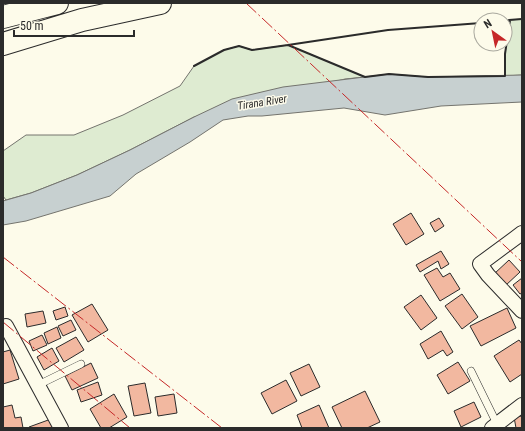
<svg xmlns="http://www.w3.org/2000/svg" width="525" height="431" font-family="'Roboto Condensed',sans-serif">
  <rect width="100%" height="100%" fill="#fdfbea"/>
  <path fill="#deebd1" stroke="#74746e" d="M522,19V75L505,76V54L510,20Z
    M288,45L365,77L345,79L194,117L130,150L77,175L31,193L6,200L3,196V151L26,135H74L123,115L180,86L194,66L224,50L239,46L252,50Z"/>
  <path fill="#c7d0d0" stroke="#74746e" d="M389,74L428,77L522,75V102L441,106L385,115L344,108L262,116H248L223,120L190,142L136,174L110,196L26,221L3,225V201L31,193L77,175L130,150L194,117L232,99L283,87Z"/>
  <path fill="#f2b8a0" stroke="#2b2b2b" d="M411,213L424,234L406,245L393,224Z
    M439,218L444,226L435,232L430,223Z
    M441,251L449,264L441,269L438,261L420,272L416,265Z
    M509,260L520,272L505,286L494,274Z
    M437,268L443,277L450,273L460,289L440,301L424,275Z
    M522,278V293L520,294L513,285Z
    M462,294L478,317L462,329L445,306Z
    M421,295L437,318L421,330L404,307Z
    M92,304L108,330L88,342L72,315Z
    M65,307L68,316L56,320L53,311Z
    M507,308L516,328L481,346L470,326Z
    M43,311L46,323L27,327L25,314Z
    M71,320L76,330L63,336L58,326Z
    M57,327L61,338L48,344L44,333Z
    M441,331L453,352L447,356L443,350L428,359L420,344Z
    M42,335L47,345L33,351L29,341Z
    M76,337L84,350L64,362L56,348Z
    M519,340L522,344V374L510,382L494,356Z
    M52,348L59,361L44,370L37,357Z
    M10,350L19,379L3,384V352Z
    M458,362L470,381L448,394L437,375Z
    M91,363L98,378L72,390L65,376Z
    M309,364L320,387L301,396L290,373Z
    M286,380L297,401L272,414L261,393Z
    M98,382L102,395L81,402L77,390Z
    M145,383L151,413L134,416L128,386Z
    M365,391L380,422L367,428H342L332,407Z
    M114,394L127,417L109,428H101L90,409Z
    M174,394L177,413L158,416L155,397Z
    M474,402L481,417L461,427L454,411Z
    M12,405L15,418L21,417L23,428H3V407Z
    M319,405L329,428H302L297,415Z
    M522,416V428H516L514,417Z
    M51,419L56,428H29V427Z"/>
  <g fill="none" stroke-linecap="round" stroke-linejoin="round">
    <g stroke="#2b2b2b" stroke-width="8">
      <path id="service" d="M471,371L497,424
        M38,385L81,364"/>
    </g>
    <g stroke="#2b2b2b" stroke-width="16">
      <path id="minor" d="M522,233L480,264L488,275L522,311
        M6,326L61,428
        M492,428L522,405"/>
    </g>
    <g stroke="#2b2b2b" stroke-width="24">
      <path id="trunk" d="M3,17L57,3
        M3,44L82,20L160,3"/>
    </g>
    <use href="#service" stroke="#fdfbea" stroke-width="7"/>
    <use href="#minor" stroke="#fdfbea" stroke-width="14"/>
    <use href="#trunk" stroke="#fdfbea" stroke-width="22"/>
    <path stroke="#2b2b2b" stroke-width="2" d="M509,20L522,19
      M481,23L388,30L288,45L365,77L389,74L428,77L505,76V54L510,20L505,21
      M194,66L224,50L239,46L252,50L288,45"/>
    <path stroke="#c62828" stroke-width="1" stroke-dasharray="14 3 2 3" stroke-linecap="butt" d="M246,3L522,262
      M3,257L222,428
      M3,322L130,428"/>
  </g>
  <g text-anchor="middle" stroke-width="3" stroke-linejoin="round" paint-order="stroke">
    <g font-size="11" font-style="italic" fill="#2b2b2b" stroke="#fdfbea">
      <text transform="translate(262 102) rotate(-9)" y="4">Tirana River</text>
    </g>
  </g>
  <rect width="525" height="431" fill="none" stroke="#2b2b2b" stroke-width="8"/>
  <g transform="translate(493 32) rotate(327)"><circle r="19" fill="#fdfbea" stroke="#a9a89e"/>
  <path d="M0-3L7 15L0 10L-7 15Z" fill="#c62828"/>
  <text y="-6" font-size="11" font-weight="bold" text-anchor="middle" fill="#2b2b2b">N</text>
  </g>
  <path d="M14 30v6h120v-6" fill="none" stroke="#2b2b2b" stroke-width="2"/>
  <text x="20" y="30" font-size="12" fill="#2b2b2b" stroke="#fdfbea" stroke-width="3" paint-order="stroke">50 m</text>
</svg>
